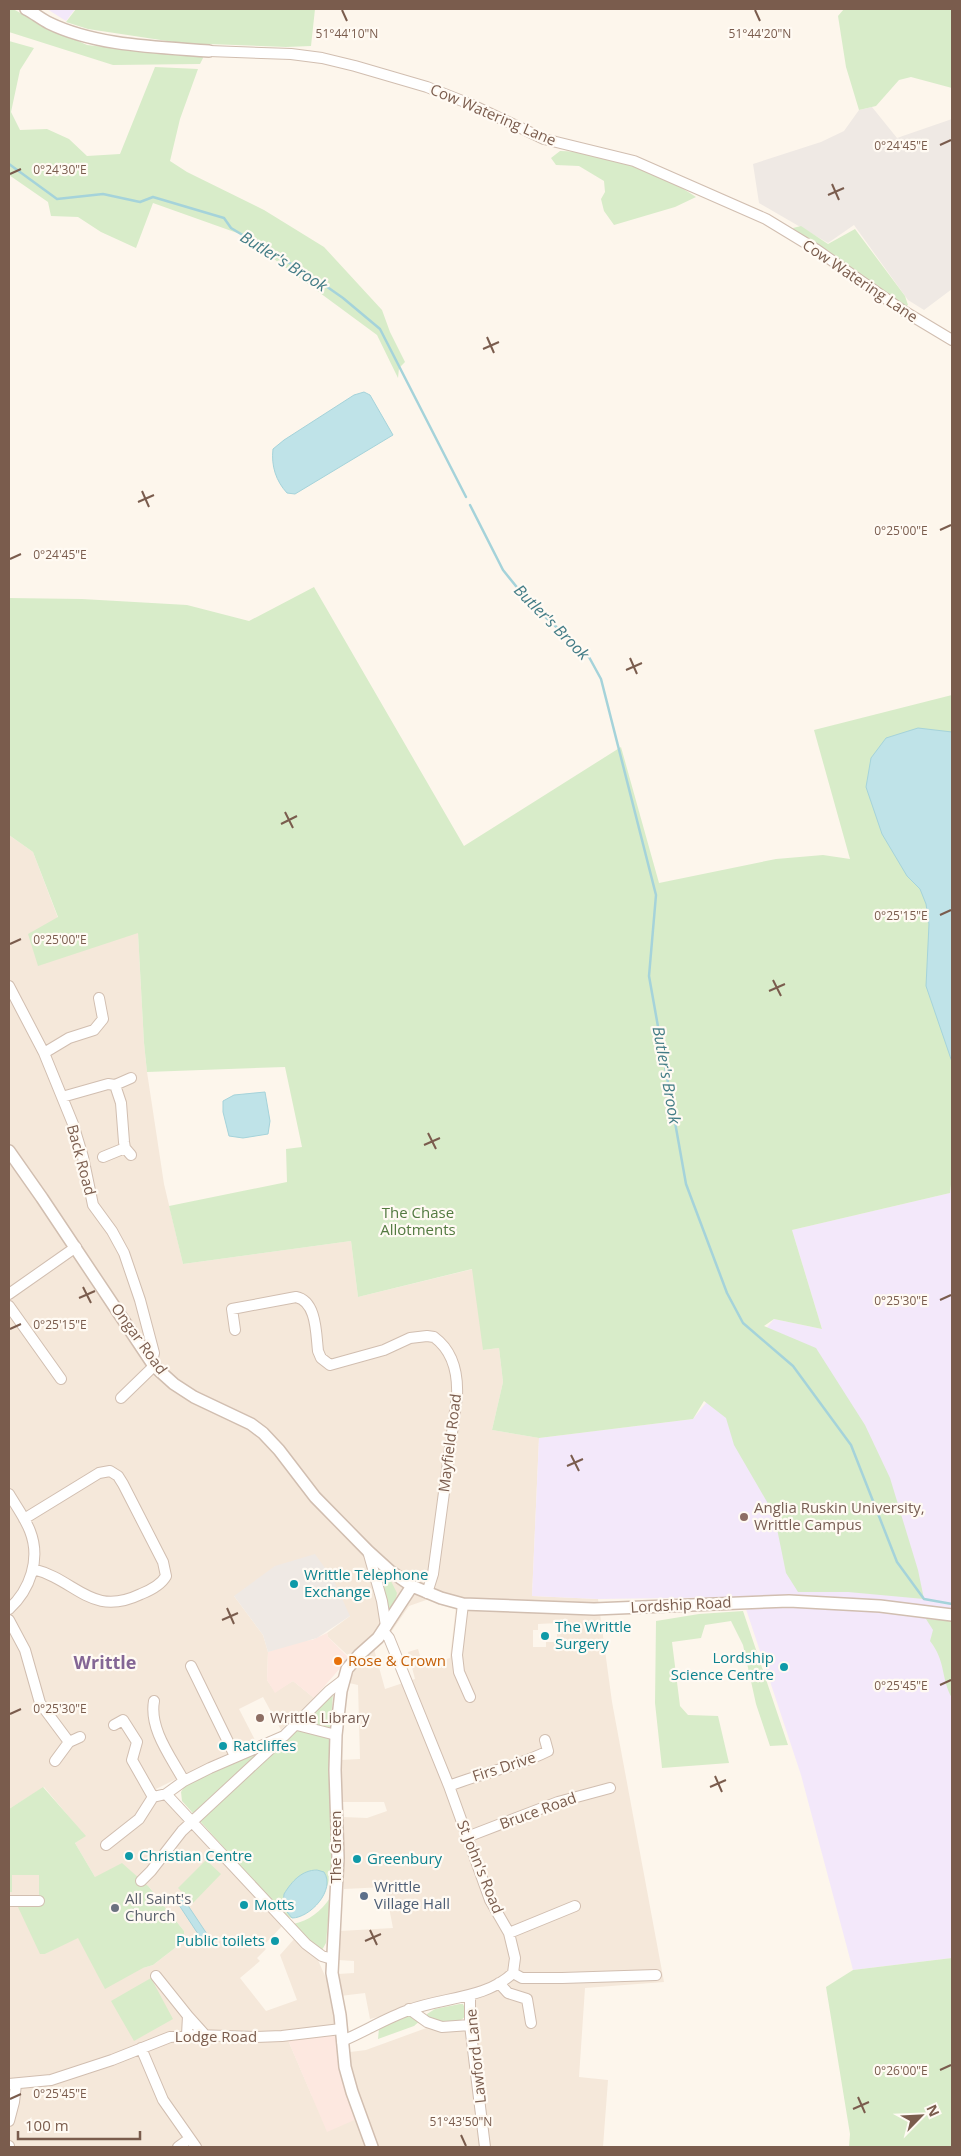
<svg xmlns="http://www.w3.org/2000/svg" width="961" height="2156" font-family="'Open Sans',sans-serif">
  <rect width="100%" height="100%" fill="#fdf6ec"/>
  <path fill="#f5e8da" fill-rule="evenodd" d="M9,835L33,852L58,918L138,933L144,1043L147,1072L164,1184L183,1264L351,1241L358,1297L473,1269L484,1350L499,1348L503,1382L492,1430L539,1438L532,1596L598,1599L612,1702L664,1982L585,1988L579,2077L608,2080L603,2147H9V1892H12V1875H39V1904L45,1954L78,1937L143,1968L153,1965L184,1941V1931L149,1887L95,1877L75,1843L85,1836L44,1787L9,1809ZM234,1596L350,1616L327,1633L328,1637L357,1664L349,1683L358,1685L360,1759L341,1760L342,1802H384L387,1811L367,1818L343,1817L344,1889L385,1887L393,1928L340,1931L338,1960L354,1961V1973L338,1974L326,1978L317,1958L295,1938L280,1955L297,2000L266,2011L240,1978L260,1961L257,1958L266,1949L263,1946L283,1925L156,1789L255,1740L239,1709L263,1697L281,1730L314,1698L293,1681L275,1692L267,1680L268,1652L263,1635ZM429,1599L456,1606L450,1658L423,1666L418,1649L408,1652L415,1679L385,1689L374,1649L387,1638L409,1606ZM561,1619L568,1623L564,1630H557V1642H546V1647H533V1630H538V1624L558,1623ZM365,1993L370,2019L468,1993V2023L429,2027L366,2050L350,2052L340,1996ZM288,2040L359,2118L312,2096Z"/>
  <path fill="#fde8e0" d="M327,1633L328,1637L349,1658L314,1698L293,1681L275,1693L267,1680L268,1652L299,1641L312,1640Z
    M337,2033L359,2118L327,2132L288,2040Z"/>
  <path fill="#efe9e4" d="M872,107L897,138L952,119V289L924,310L908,300L854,225L828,243L759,203L753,164L821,142L844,131L859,110Z
    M315,1554L334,1581L350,1616L317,1638L268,1652L263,1635L234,1596L275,1566Z"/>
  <path fill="#f3e8fa" d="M47,9H75L66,21Z
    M952,1176V1958L853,1970L801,1775L742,1597L598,1599L532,1596L539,1438L693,1419L774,1319L822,1329L792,1230L950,1193Z"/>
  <path fill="#d8ecc9" d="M9,9H13L47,27L87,45L167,54L201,53L203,58L200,64L113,65L9,32Z
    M76,9H315L311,46L286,47L208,44L207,47L88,29L66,22Z
    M844,9H952V88L911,77L899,80L876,106L859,110L846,67L838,16Z
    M9,41L34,48L20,70L11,112L20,130L47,129L69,139L87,156L120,154L155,67L198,69L180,119L170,161L187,172L264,210L324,247L382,310L390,332L405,362L399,368L398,378L377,335L240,234L153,203L136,248L101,232L78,217L51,216L48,202L9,175Z
    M560,151C599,151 664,174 696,197L675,207L614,225L604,211L601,199L605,192L604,181L579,166L556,165L551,158Z
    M801,226L828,244L855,229L905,296L908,305L905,307L796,233L793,228Z
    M314,587L464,846L621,747L659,883L776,859L823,855L850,859L814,730L952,695V1176L950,1193L792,1230L822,1329L774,1319L764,1326L816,1348L865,1425L890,1478L918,1570L924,1599L848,1592H798L786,1573L774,1514L734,1445L726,1418L704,1401L693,1419L539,1438L492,1430L503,1382L499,1348L483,1350L472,1269L358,1297L351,1241L183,1264L169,1206L287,1182L286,1149L302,1147L285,1067L147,1072L144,1043L138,933L38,966L28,934L58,917L33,852L9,835V598L82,599L187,605L249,621Z
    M379,1574L391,1581L397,1593L395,1602L388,1612Z
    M743,1611L788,1745L770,1746L756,1704L743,1645L731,1621L705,1625L701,1638L672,1642L680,1706L688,1715L718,1716L729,1763L662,1768L655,1703L656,1621L699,1614Z
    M926,1619L952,1621V1698C941,1679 946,1661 930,1641L933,1630Z
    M333,1694C331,1719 329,1743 329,1767C330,1801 339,1861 326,1889L327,1886L318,1870L309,1871L282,1903L292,1918L286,1917L182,1801L181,1792L186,1784L268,1746L274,1752Z
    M43,1787L86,1836L75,1843L95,1877L122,1863L149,1887L184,1931V1941L153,1965L143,1968L105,1989L78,1938L45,1954H40L17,1905L39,1904V1875H12V1892H9V1809Z
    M206,1860L221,1874L193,1903L178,1888Z
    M330,1898L326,1943L322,1950L316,1947L293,1924C309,1921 321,1911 330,1898Z
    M952,1958V2147H849L850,2134L826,1987L853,1970Z
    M151,1978L173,2019L134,2041L111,2001Z
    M460,2004H463L467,2013C460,2028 439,2022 427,2017V2014L435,2009Z
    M413,2013L421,2020L414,2026L378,2039L379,2028Z"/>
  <path fill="#bfe3e8" stroke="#a5d3da" d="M364,392L370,395L393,435L295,494L287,493C276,481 271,466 273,449L284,440L354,395Z
    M918,728L952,732V1062L926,986L929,924L926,904L920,889L907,876L882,834L866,787L871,758L886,738Z
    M265,1092L270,1121L268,1134L243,1138L229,1136L223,1112V1101L234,1095Z
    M317,1870L324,1872C336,1890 310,1918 292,1918L283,1907L284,1894C292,1881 302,1870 317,1870Z
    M183,1898L207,1934L202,1940L177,1902Z"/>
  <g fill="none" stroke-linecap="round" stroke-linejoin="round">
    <path stroke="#a5d3da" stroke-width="2.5" d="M9,164L57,199L103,194L140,202L153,197L224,218L231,228L313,277L343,298L380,329L466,497
      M470,505L503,570L528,601L589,657L601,679L656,895L649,976L686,1184L727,1293L743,1323L793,1366L851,1445L897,1562L924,1599L952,1604"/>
    <g stroke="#d1beb0" stroke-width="12">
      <path id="minor" d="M209,51L291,54L322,58L355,66L427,87L470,104L544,139L634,161L766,219L817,250L902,310L952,340
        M9,986L44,1053L73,1124L83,1157L93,1205L112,1231L124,1253L140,1300L154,1353L152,1362
        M44,1053L69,1038L94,1030L103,1019L99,998
        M115,1085L131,1078
        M62,1097L108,1084L115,1085L121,1103L124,1142L125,1148L131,1155
        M103,1157L125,1148
        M9,1294L76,1247
        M9,1306L61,1379
        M235,1330L232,1309L296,1297C317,1301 316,1335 318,1351L321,1358L330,1365L384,1350L410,1338L427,1336L434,1337C453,1351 458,1374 457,1396L433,1574L427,1593
        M121,1398L154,1366
        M9,1494C16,1506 25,1518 30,1531C41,1559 30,1590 9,1609
        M24,1519L99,1473L110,1471L118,1476L123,1484L163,1562L166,1576C161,1585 151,1590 141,1594C91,1618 77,1580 33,1569
        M368,1551L382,1601L386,1626
        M463,1604L457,1655L459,1672L470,1697
        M9,1620L25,1650L40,1703L69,1742L55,1761
        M383,1631L389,1638L449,1786L490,1900L509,1933L515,1958L513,1973
        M191,1666L235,1756
        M154,1701C149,1729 171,1757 184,1781
        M114,1725L123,1720L137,1742L132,1760L153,1797L166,1794L184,1781L210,1768L284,1736L329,1691L342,1681
        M297,1725L336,1735
        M69,1742L80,1737
        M449,1786C481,1773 517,1767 548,1751L545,1740
        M166,1794L306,1944L322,1956L332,1959
        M467,1837L558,1802L610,1788
        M106,1845L139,1819L153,1797
        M141,1881L151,1871L182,1831L280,1740
        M9,1901H39
        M509,1933L575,1906
        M513,1973L522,1978H562L656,1975
        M156,1976L188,2016L187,2035
        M499,1983L508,1993L527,1999L531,2023
        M470,1995V2025L485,2147
        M409,2009L427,2022L442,2027L470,2025
        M188,2016L206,2036
        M342,2041C364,2032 386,2018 409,2010C443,1997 486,1999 513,1973
        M141,2048L163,2100L196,2147
        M9,2084L51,2080L112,2060L170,2037L196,2035L256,2037L282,2036L341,2029
        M9,2121L14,2102L16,2084
        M9,2146V2147
        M178,2147L189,2139"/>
    </g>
    <g stroke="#d1beb0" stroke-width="14">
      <path id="tertiary" d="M26,9C34,13 41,19 49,23C96,46 158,47 209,51
        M9,1151L42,1198L154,1366L174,1384L194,1397L251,1424L263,1433L279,1450L315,1497L368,1551L390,1571L412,1586L441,1598L463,1604L594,1609L789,1601L880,1606L952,1615
        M372,2147L352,2092L345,2067L340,2015L332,1973L338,1858L335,1770L336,1735L341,1691L347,1669L359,1655L378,1638L412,1586"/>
    </g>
    <use href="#minor" stroke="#fff" stroke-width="10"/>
    <use href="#tertiary" stroke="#fff" stroke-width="11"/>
  </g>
  <path fill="none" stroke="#7a5c4d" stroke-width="2" d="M342,10L347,21M755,10L760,21M940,145L951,140M10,174L21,169M832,184L839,200M828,195L844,188M487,337L494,353M483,349L499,342M142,491L149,507M138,502L154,495M940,530L951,525M10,559L21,554M630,658L637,674M626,670L642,663M285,812L293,828M281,824L297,816M940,915L951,910M10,944L21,939M773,980L781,996M769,991L785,984M428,1133L436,1149M424,1145L440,1138M83,1287L91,1303M79,1298L95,1291M940,1300L951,1295M10,1329L21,1324M571,1455L579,1471M567,1466L583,1459M227,1608L234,1624M222,1620L238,1613M940,1685L951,1680M10,1714L21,1709M715,1776L722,1792M710,1787L726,1780M370,1930L377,1945M365,1941L381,1934M940,2070L951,2065M858,2097L865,2113M10,2099L21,2094M853,2109L869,2102M461,2135L466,2146"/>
  <g fill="#8d6e63" stroke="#fffaf3" stroke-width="2">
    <circle cx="744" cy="1517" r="5"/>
    <circle cx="260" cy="1718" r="5"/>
  </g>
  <g fill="#0f9aa8" stroke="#fffaf3" stroke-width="2">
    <circle cx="294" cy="1584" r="5"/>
    <circle cx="545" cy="1636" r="5"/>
    <circle cx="784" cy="1667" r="5"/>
    <circle cx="223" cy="1746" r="5"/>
    <circle cx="129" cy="1856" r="5"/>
    <circle cx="357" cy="1859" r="5"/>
    <circle cx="244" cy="1905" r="5"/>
    <circle cx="275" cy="1941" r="5"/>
  </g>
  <circle fill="#e8710a" stroke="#fffaf3" stroke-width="2" cx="338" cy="1661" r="5"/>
  <circle fill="#5c6f8a" stroke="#fffaf3" stroke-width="2" cx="364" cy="1896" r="5"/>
  <circle fill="#6b7280" stroke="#fffaf3" stroke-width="2" cx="115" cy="1908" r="5"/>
  <g text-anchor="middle" stroke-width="4.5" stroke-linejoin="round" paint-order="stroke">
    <g font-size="15" fill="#7a5c4d" stroke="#fffaf3">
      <text transform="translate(493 115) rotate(23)" y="5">Cow Watering Lane</text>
      <text transform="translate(860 281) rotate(34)" y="5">Cow Watering Lane</text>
      <text transform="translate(81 1160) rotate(75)" y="5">Back Road</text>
      <text transform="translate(139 1339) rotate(54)" y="5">Ongar Road</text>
      <text transform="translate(450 1443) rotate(-83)" y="5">Mayfield Road</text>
      <text transform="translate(681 1605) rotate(-3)" y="5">Lordship Road</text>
      <text transform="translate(504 1767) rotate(-18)" y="5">Firs Drive</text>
      <text transform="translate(538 1811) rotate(-20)" y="5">Bruce Road</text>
      <text transform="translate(336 1847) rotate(-90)" y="5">The Green</text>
      <text transform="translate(480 1867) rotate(68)" y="5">St John's Road</text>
      <text x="216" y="2042">Lodge Road</text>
      <text transform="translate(476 2056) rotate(-96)" y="5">Lawford Lane</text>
    </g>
    <g font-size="15" fill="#537a41" stroke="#fffaf3">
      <text x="418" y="1218">The Chase<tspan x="418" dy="17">Allotments</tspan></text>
    </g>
    <g font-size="15" fill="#785e54" stroke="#fffaf3" text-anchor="start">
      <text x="754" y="1513">Anglia Ruskin University,<tspan x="754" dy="17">Writtle Campus</tspan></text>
      <text x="270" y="1723">Writtle Library</text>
    </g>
    <g font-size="15" fill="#0d838f" stroke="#fffaf3" text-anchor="start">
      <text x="304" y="1580">Writtle Telephone<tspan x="304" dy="17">Exchange</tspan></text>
      <text x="555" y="1632">The Writtle<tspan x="555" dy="17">Surgery</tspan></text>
      <text x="774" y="1663" text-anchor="end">Lordship<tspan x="774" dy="17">Science Centre</tspan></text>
      <text x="233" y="1751">Ratcliffes</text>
      <text x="139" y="1861">Christian Centre</text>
      <text x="367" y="1864">Greenbury</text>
      <text x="254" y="1910">Motts</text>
      <text x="265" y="1946" text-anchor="end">Public toilets</text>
    </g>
    <g font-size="15" fill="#c56008" stroke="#fffaf3" text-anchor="start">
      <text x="348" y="1666">Rose &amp; Crown</text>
    </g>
    <g font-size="15" fill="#4e5e75" stroke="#fffaf3" text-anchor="start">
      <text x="374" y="1892">Writtle<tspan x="374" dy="17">Village Hall</tspan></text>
    </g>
    <g font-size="15" fill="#5b616d" stroke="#fffaf3" text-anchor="start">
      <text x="125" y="1904">All Saint's<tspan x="125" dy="17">Church</tspan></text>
    </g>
    <g font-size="16" font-style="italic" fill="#437c86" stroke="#fffaf3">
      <text transform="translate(284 261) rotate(32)" y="6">Butler's Brook</text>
      <text transform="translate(552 622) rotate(45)" y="6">Butler's Brook</text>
      <text transform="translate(667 1075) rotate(80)" y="6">Butler's Brook</text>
    </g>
    <g font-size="18" font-weight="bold" fill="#846695" stroke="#fffaf3">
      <text x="105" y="1669">Writtle</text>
    </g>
  </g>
  <g font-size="12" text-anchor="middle" fill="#7a5c4d" stroke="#fffaf3" stroke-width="4.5" stroke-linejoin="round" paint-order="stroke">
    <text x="347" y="38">51°44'10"N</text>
    <text x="760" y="38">51°44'20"N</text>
    <text x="901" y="150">0°24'45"E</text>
    <text x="60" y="174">0°24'30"E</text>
    <text x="901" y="535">0°25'00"E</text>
    <text x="60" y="559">0°24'45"E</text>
    <text x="901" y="920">0°25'15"E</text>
    <text x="60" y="944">0°25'00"E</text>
    <text x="901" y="1305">0°25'30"E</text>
    <text x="60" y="1329">0°25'15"E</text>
    <text x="901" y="1690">0°25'45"E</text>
    <text x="60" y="1713">0°25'30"E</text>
    <text x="901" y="2075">0°26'00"E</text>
    <text x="60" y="2098">0°25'45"E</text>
    <text x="461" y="2126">51°43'50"N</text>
  </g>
  <rect width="961" height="2156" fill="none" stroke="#7a5c4d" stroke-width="20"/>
  <g transform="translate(921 2116) rotate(66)" stroke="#fffaf3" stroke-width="4" paint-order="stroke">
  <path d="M0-4L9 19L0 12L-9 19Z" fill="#7a5c4d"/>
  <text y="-8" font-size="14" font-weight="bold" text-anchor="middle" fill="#7a5c4d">N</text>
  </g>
  <path d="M18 2131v8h122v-8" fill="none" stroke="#7a5c4d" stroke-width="2.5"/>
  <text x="25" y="2131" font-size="15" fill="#7a5c4d" stroke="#fffaf3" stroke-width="4" paint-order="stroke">100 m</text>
</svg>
